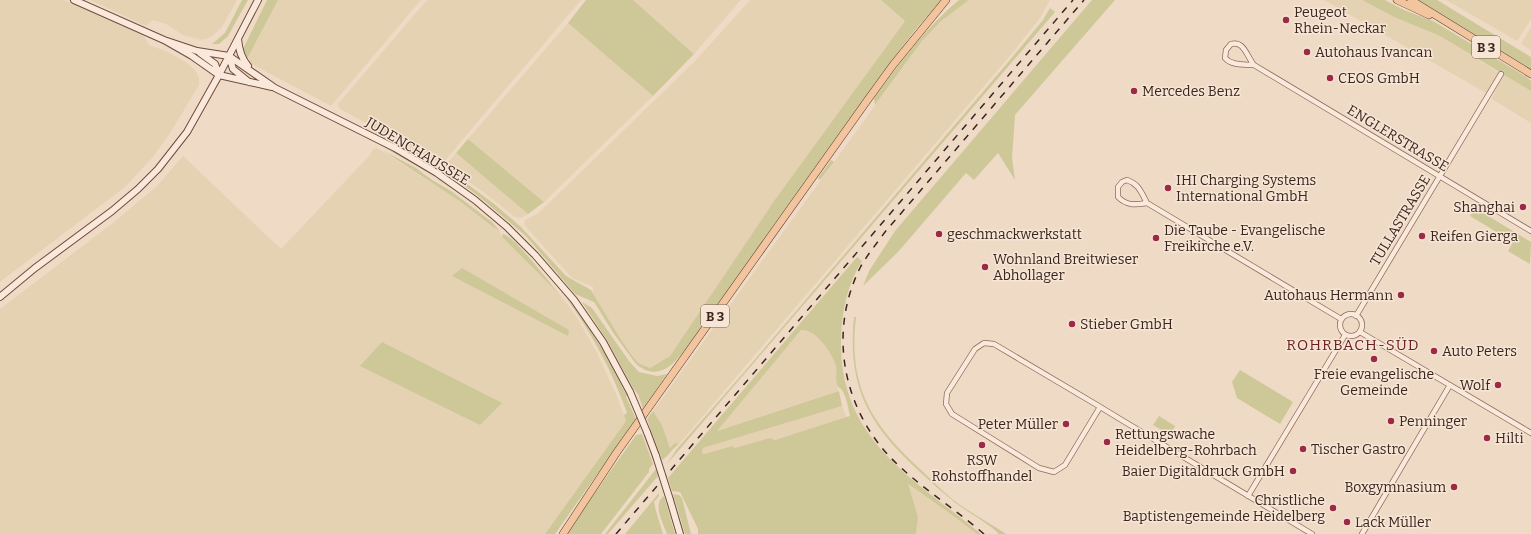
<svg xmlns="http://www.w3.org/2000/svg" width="1531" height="534" font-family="Bitter,serif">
  <rect width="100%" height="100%" fill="#efdac6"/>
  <path fill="#e5d2b3" d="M0,0H64L144,36L149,45L166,51L184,61L194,69L199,77V85L169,135L152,158L125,187L0,282Z
    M90,0H237L222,27L211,37L202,40L183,35L166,24L153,20L146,26Z
    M278,0H421L331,106L246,61Z
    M427,0H581L443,163H440L340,109L337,105Z
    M633,0H741L694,54Z
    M750,0H881L905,21L774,201L670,356L650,368L638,363L620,338L593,293V287L572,278L527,228L524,224L525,220L537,214L550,202L694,62Z
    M969,0H1050L1040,18L1008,58L679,444L675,443L670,448L662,425L653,411L922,41L940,22Z
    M1324,0H1362L1394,17L1440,36L1499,73L1486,93Z
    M1446,0H1531V19L1517,41Z
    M568,23L653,96L544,202L468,139Z
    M1531,27V50L1521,44Z
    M1503,73L1531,91V123L1492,99Z
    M377,148L461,202L493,227L499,230L502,237L561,296L576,316L596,351L616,394L626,421L545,534H0V309L114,222L157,186L183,156L281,249L370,155L373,149Z
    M456,153L528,214L521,218L515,217L478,188L445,166Z
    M801,330H805L810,332L822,342L832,354L836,367V380L839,391L716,431Z
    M842,406L847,418L775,440L735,448L732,446L704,454L701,451L703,448Z
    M907,484L948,512L977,534H916L918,517Z"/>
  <path fill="#cec899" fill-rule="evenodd" d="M242,0H248L228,36L219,44H212L225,33Z
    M267,0H278L246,61L243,49Z
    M586,0H633L694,54L653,96L568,23Z
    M881,0H941L915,30L884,71L694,338C680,356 662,386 636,364L614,334L594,302L575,294L526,236L477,195L444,171L458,177L493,203L521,227L566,276L591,290L620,338L631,354L638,363L650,368L670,356L774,201L905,21Z
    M959,0H969L940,22L922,41L875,105L874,98C899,64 926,27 959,0Z
    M1092,0H1115L1015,115L1012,158L1015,180L998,153L974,180L966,173L898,252L863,286L869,271L895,231Z
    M1362,0H1385L1404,10L1433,21L1525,76L1531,81V91L1440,36L1394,17Z
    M1418,0H1437L1531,57V70Z
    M1050,8L1055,12L667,464L676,450L745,371L1010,60L1043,20Z
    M372,129L425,157L433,163L431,164L371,130Z
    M468,139L544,202L528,214L456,153Z
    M381,143L431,172V174L380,145Z
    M382,150L416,168L432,180L451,191L492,222L499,230L493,227L461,202Z
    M831,160L834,162L820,180L818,178Z
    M438,177L471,200L516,237L576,307L604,352L627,396L626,397L636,419L555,534H545L626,421L624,415L627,413C603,344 557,275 503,227C483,209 461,194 439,180Z
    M1475,208L1531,242L1530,264L1508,251L1513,242L1470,216Z
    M503,234C515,236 551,285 561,296L502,237Z
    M857,257L862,261C847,285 841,314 841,342C840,441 915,479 981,534H977L948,512L908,484L918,517L916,534H698V529L680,492L672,491L668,478ZM801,330C815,328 833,354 836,366C837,373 835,379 837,385C839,388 842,389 843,392C847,399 848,408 850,416L775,440L770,438L735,448L732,446L704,454L702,453L703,448L842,406L839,391L717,431Z
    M462,268L569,330L568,336L452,276Z
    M582,302L592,308L629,361L639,372L657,376L667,374L643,409L638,394L633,388L607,340Z
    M854,317H856C848,385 870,423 919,468C930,478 940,489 952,499C969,512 988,522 1006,534H999C987,522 970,514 957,504C944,494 932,483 920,472C869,425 847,388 854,317Z
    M382,342L502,403L480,425L360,366Z
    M1240,370L1293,402L1280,424L1237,398L1232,382Z
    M653,411L662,425L670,448L675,443L679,444C672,448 669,456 662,460L647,419Z
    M1159,416L1175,426L1170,435L1153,425Z
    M642,434L653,464L649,469V472L601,534H566L636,435Z
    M656,469L658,476L608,534H605Z
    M659,493V496L654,502L656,511L663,534H625Z
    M673,494L679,495L682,498L691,534H685Z
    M664,496L675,534H667C663,523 652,504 664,496Z"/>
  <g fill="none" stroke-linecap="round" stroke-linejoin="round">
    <g stroke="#8b6a5b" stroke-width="6">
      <path id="street" d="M1254,65C1244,64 1232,66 1225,58L1226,50L1231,44C1244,40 1247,57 1254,65L1531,231
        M1147,203C1135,205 1127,206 1118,197V187L1122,182L1127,180C1139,184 1141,192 1147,203L1341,319
        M1340 325a11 11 0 1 1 22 0a11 11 0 1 1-22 0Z
        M1356,316L1501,74
        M1360,332L1531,433
        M1100,407L1065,465L1054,472L1039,468L952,414L946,404L947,393L975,349L984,343L994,344L1097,405L1120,419L1312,534
        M1248,496L1345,335
        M1362,534L1450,385"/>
    </g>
    <g stroke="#6d4b3e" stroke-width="8">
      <path id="secondary" d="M74,0L164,40L192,56L219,75L272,87
        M238,39C239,50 241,58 248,66
        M164,40L197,51L229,56L275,88L395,148L437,173L475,200L507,227L535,255L574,300L603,342L630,392
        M200,53L215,64L219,75
        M229,56L233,69L249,82
        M0,297L35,268L112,211L138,189L158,169L187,132L219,75L258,0
        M647,432L656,456
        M670,500L680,534"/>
    </g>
    <g stroke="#59392f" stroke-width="8">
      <path id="primary" d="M1397,0L1429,15
        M1411,0L1531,74
        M563,534L617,452L869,98L893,65L946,0"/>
    </g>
    <use href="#street" stroke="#fae9da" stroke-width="4.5"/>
    <use href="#secondary" stroke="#fae9da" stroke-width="6"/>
    <use href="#primary" stroke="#f3c59e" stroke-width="7"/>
    <path stroke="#3b261f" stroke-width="1.5" stroke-dasharray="7 7" stroke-linecap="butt" d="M616,534L1073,0
      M984,534C954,508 918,486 890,457C842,406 828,330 861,266C868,254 877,243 885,232L1084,0"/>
    <g stroke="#6d4b3e" stroke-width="8" stroke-linecap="butt">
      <path id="secondary-bridge" d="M630,392L647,432
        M656,456L670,500"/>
    </g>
    <use href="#secondary-bridge" stroke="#fae9da" stroke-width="6"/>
  </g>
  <g fill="#9c2a45" stroke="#f7e6d6" stroke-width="1.5">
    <circle cx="1286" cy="20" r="4"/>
    <circle cx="1307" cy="52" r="4"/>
    <circle cx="1330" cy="78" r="4"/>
    <circle cx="1134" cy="91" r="4"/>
    <circle cx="1168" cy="188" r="4"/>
    <circle cx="1523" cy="207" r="4"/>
    <circle cx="939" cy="234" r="4"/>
    <circle cx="1422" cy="236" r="4"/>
    <circle cx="1156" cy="238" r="4"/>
    <circle cx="985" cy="267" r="4"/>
    <circle cx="1401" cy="295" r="4"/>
    <circle cx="1072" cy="324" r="4"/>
    <circle cx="1434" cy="351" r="4"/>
    <circle cx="1374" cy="359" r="4"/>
    <circle cx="1498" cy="385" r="4"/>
    <circle cx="1391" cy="421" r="4"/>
    <circle cx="1066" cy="424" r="4"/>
    <circle cx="1487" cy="438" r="4"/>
    <circle cx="1107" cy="442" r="4"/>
    <circle cx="982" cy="445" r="4"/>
    <circle cx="1303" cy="449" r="4"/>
    <circle cx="1293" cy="471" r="4"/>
    <circle cx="1454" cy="487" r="4"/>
    <circle cx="1333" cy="508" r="4"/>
    <circle cx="1347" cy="522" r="4"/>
  </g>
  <g text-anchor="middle" stroke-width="3" stroke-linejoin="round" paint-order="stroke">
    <g fill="#f7e6d6" stroke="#736056" stroke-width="1">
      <rect x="1472" y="36" width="28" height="22" rx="3"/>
      <rect x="701" y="305" width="28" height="22" rx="3"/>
    </g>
    <g font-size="13" font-weight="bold" fill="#3b261f">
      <text x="1486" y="52">B 3</text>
      <text x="715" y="321">B 3</text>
    </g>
    <g font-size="14" fill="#3b261f" stroke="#f7e6d6" text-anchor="start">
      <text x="1294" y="17">Peugeot<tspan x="1294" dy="16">Rhein-Neckar</tspan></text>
      <text x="1315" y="57">Autohaus Ivancan</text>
      <text x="1338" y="83">CEOS GmbH</text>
      <text x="1142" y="96">Mercedes Benz</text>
      <text x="1176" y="185">IHI Charging Systems<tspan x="1176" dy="16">International GmbH</tspan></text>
      <text x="1515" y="212" text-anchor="end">Shanghai</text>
      <text x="1164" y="235">Die Taube - Evangelische<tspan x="1164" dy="16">Freikirche e.V.</tspan></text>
      <text x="947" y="239">geschmackwerkstatt</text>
      <text x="1430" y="241">Reifen Gierga</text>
      <text x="993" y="264">Wohnland Breitwieser<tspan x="993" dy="16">Abhollager</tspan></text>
      <text x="1393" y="300" text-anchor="end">Autohaus Hermann</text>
      <text x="1080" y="329">Stieber GmbH</text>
      <text x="1442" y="356">Auto Peters</text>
      <text x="1374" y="379" text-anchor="middle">Freie evangelische<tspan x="1374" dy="16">Gemeinde</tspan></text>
      <text x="1490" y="390" text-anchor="end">Wolf</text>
      <text x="1399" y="426">Penninger</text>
      <text x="1058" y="429" text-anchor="end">Peter Müller</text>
      <text x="1115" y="439">Rettungswache<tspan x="1115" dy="16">Heidelberg-Rohrbach</tspan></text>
      <text x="1495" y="443">Hilti</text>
      <text x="1311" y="454">Tischer Gastro</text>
      <text x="982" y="465" text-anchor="middle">RSW<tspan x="982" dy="16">Rohstoffhandel</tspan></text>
      <text x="1285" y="476" text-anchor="end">Baier Digitaldruck GmbH</text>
      <text x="1446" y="492" text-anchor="end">Boxgymnasium</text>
      <text x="1325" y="505" text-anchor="end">Christliche<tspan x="1325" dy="16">Baptistengemeinde Heidelberg</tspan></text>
      <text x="1355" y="527">Lack Müller</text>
    </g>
    <g font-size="14" fill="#3b261f" stroke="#f7e6d6">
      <text transform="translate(1398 138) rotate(31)" y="5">ENGLERSTRASSE</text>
      <text transform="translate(418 151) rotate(31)" y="5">JUDENCHAUSSEE</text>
      <text transform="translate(1400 220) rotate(-59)" y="5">TULLASTRASSE</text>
    </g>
    <g font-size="15" letter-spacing="1" fill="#691e1f" stroke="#f7e6d6">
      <text x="1353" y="350">ROHRBACH-SÜD</text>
    </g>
  </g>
</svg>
